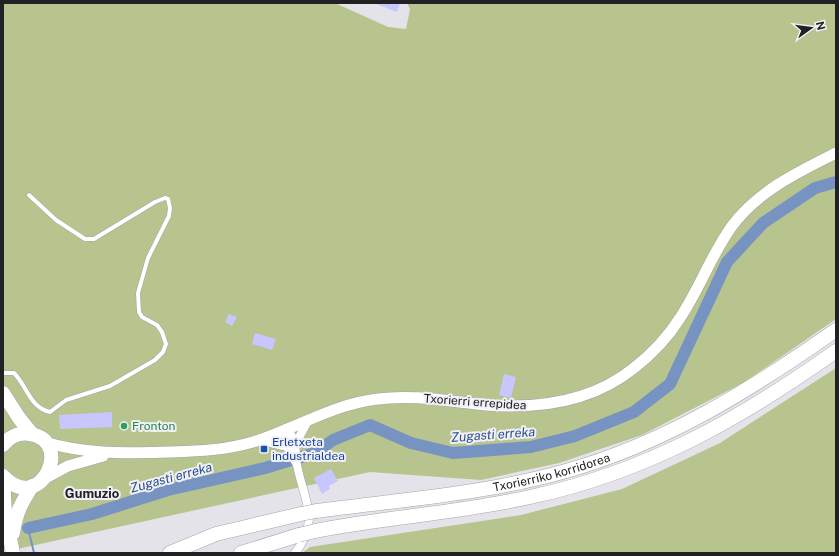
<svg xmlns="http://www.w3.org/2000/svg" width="839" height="556" font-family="'Public Sans',sans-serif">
  <rect width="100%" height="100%" fill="#e3e3e9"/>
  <path fill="#b7c48e" d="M3,3H335L388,27L406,29L410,9L407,3H836V319L743,383L642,435L559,463L481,480L370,472L8,551L3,541Z
    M836,368V553H302L310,547L521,515L622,489L720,443Z"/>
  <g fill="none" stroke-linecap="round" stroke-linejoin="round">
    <path stroke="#7793c1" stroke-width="2" d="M28,528L34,553"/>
    <path stroke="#7793c1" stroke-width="12" d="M28,528L92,514L168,490L265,468L315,453L333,440L370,425L411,443L453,453L531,447L575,436L634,412L670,384L727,262L763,223L815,188L836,182"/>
  </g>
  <path fill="#c7c6fd" d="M374,3H400L397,12Z
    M229,314L237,317L232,326L225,322Z
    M255,333L276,339L272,350L252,344Z
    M504,374L516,377L511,398L499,395Z
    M112,412V427L60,429L59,415Z
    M331,469L338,481L329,486L330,489L322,494L314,478Z"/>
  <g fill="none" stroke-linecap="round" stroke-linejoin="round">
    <g stroke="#a4a4a9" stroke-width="5">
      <path id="lane" d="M3,373H14C27,386 30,408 50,412L66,400L110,386L155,360L163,352L166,344L162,332L157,325L142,317L139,312L138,293L148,258L169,216L170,208L168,199L165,198L155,202L94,239H85L56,220L29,195"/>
    </g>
    <g stroke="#a4a4a9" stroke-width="9">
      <path id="street" d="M286,428C301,446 293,446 297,465C304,501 321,520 295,553
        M286,428L285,444L296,463
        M260,440C295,449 291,453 309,419"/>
    </g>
    <g stroke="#a4a4a9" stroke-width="12">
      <path id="secondary" d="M44,442C90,455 125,453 171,452C199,451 226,450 253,442C295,429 333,404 378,399C414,394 451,402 487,405C539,409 592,402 634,368C652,354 668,337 680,318C700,288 711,255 732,226C758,191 798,172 836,153
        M44,479L68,466L103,456"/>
    </g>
    <g stroke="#a4a4a9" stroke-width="15">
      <g id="highway">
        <path d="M3,393L19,418L32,434"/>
        <path d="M3,445C10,436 19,432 30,434C75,441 40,516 3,476"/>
        <path d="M3,477L5,514L13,553"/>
        <path id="s1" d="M316,511C399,500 485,494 566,471C666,443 752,389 836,330"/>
        <path d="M315,531C386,517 459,513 530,497C647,472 740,419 836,351"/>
        <path d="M13,533C16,512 21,504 32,486"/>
        <path d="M170,553L216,534L301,514"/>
        <path d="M241,553L299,535"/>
      </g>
    </g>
    <use href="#lane" stroke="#fff" stroke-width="4"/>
    <use href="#street" stroke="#fff" stroke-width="8"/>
    <use href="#secondary" stroke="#fff" stroke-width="11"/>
    <use href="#highway" stroke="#fff" stroke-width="14"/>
    <g stroke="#a4a4a9" stroke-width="15" stroke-linecap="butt">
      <path id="highway-bridge" d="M301,514L316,511
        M299,535L315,531"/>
    </g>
    <use href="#highway-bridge" stroke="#fff" stroke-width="14"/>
  </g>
  <circle fill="#2e9e5b" stroke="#f0f0f6" stroke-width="1.5" cx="124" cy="426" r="4"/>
  <rect fill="#1a4fb4" stroke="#f0f0f6" stroke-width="1.5" x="260" y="445" width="8" height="8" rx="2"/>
  <g text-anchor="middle" stroke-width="4" stroke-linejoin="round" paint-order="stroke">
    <g font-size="12" fill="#212123" stroke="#f0f0f6">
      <text transform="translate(475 402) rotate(4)" y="4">Txorierri errepidea</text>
      <text dy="4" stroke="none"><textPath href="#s1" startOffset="239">Txorierriko korridorea</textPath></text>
    </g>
    <g font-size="12" fill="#27864d" stroke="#f0f0f6" text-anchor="start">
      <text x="132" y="430">Fronton</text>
    </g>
    <g font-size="12" fill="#164399" stroke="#f0f0f6" text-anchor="start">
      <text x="272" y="446">Erletxeta<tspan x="272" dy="14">industrialdea</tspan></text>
    </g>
    <g font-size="13" font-style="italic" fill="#2c508b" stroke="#f0f0f6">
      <text transform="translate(493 434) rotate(-4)" y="5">Zugasti erreka</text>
      <text transform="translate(171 477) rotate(-15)" y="5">Zugasti erreka</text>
    </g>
    <g font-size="13" font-weight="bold" fill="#212123" stroke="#f0f0f6">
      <text x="92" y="498">Gumuzio</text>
    </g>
  </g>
  <rect width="839" height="556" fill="none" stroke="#212123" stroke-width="8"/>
  <g transform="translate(811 28) rotate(76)" stroke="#f0f0f6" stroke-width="3" paint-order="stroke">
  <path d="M0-3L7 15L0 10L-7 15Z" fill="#212123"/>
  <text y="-6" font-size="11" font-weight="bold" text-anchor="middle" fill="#212123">N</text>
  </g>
</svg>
